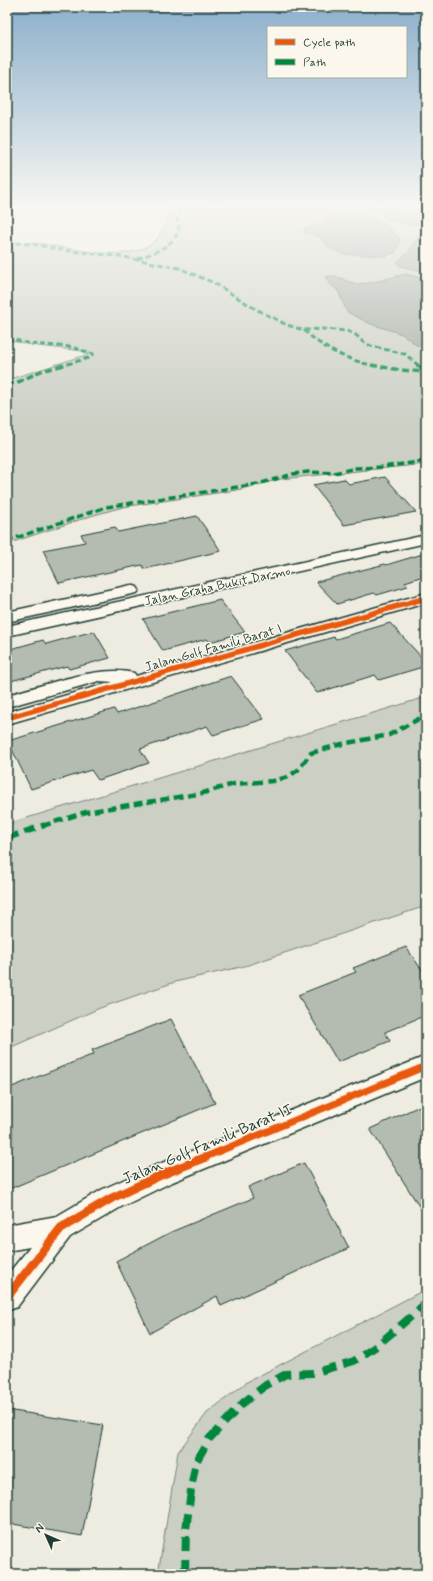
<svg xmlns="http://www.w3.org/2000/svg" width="433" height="1581" font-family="Mynerve,sans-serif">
  <rect width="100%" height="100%" fill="#eeece1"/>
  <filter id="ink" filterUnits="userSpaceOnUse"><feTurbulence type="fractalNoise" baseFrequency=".025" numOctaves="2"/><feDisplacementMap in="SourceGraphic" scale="8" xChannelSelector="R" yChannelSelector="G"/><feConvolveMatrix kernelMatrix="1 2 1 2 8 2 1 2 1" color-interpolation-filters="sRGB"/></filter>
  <g filter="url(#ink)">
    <path fill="#cbcfc4" stroke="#75867c" d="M172,207H426V464L281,479L237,490L123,507L94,515L7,544V380L89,354L83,351L37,346L7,340V241C19,242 31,243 44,244C73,248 128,264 154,242C160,238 169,215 172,207Z
      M426,697V906L245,966L175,982L100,1008L7,1049V824Z
      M426,1289V1574H158L178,1452L207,1413L247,1382Z"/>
    <path fill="#9fa89f" stroke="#6c7d74" d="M379,207H426V222C421,222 415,225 410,224C398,224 383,218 376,209Z
      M342,214L374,218L388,227L400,239L396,252L386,256L342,254L328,247L320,237L304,232L305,229L321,225L331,218Z
      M426,233V272L400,266L397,262L410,251L411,247L418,238V235Z
      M406,274L426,279V348L418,346L402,334L371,324L347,312L338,291L326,280V277C337,273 343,281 353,283C370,286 389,277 406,274Z"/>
    <path fill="#b4bbb0" stroke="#1f3d34" d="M385,477L416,512L344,525L313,485L344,479L349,484Z
      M197,516L221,551L145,569L142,565L59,583L43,550L85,542L81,534L115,527L118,532Z
      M426,553V575L405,582L408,586L377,595L374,593L337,604L316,582L385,564L386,565Z
      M220,600L245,632L210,642L207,639L163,651L143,619Z
      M390,623L426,662V666L379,680L375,675L317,693L285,651L334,637L336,639Z
      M94,631L110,658L69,669L67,666L7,682V650L43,640L46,644Z
      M231,676L264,719L213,735L207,726L140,749L149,763L98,780L91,770L31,789L8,741L114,709L117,714Z
      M406,947L426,976V1015L385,1032L390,1041L338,1062L298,995L356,972L353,968Z
      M171,1019L215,1103L7,1190V1089L94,1054L92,1050Z
      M426,1103V1217L370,1129Z
      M304,1163L349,1248L221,1306L217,1296L150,1333L116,1261L171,1232L253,1198L248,1187Z
      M7,1410L103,1425L82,1536L7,1523Z"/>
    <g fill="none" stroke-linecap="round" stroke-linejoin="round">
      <g stroke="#1f3d34" stroke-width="3">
        <path id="minor" d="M426,535V543L7,636V626Z
          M131,585L137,587L139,590L137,593L7,622V612Z
          M426,593V603L7,724V712L113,682L99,681L7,707V695C43,686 99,664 134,673L136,676Z
          M426,1056V1077L170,1183L121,1207L70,1237L17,1307L7,1311V1275L30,1247L7,1251V1225L57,1216L103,1189L152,1167Z"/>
      </g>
      <use href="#minor" fill="#fbf7ec" fill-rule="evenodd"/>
      <path stroke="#00873e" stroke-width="3" stroke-dasharray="5.5 3" stroke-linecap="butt" d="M7,243L32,244L62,250L124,257L179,268L214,283L254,308L287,325L304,330L323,329L347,331L356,335L363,342L371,346L405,354L419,366
        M138,259C151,253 174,247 178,231C180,225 177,221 177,216C178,213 179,210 180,207
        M304,330C324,350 348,360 375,366
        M7,338L31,344L72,347L93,354L88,358L61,366"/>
      <path stroke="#00873e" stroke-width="3.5" stroke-dasharray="7 3.5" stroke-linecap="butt" d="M371,365L401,370L426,372
        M417,365L426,372
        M7,384L16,383L41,371L64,365
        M7,541L106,507L258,484L293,474L308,472L334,473L356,468L382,467L426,461"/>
      <path stroke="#00873e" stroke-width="4.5" stroke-dasharray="9 4.5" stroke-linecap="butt" d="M42,826L86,812L203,793L234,784L273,781L288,777L298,770L311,753L342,744L389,735L426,715"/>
      <path stroke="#00873e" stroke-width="6" stroke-dasharray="12 6" stroke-linecap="butt" d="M7,838L45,825"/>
      <path stroke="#00873e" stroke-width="8" stroke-dasharray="15 8" stroke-linecap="butt" d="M185,1574L186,1530L192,1483L196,1462L209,1439L244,1402L266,1385L286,1374L313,1373L354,1361L375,1347L426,1304"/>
      <g stroke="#fbf7ec" stroke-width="8">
        <path id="cycleway-far2" d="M7,718L426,598"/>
      </g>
      <g stroke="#fbf7ec" stroke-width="10">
        <path id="cycleway-far1" d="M203,1158L426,1066"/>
      </g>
      <g stroke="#fbf7ec" stroke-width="12">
        <path id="cycleway" d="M7,1297L61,1228L112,1198L161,1175L206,1157"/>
      </g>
      <use href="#cycleway-far2" stroke="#e8590c" stroke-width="5.5"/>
      <use href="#cycleway-far1" stroke="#e8590c" stroke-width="7"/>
      <use href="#cycleway" stroke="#e8590c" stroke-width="9"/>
    </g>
  </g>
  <linearGradient id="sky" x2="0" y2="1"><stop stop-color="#8bafcb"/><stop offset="0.48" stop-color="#f7f6f2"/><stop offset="1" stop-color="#f7f6f2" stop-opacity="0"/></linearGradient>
  <rect width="433" height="428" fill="url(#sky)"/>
  <g text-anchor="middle" stroke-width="3" stroke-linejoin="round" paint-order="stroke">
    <g font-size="13" fill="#1f3d34" stroke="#fbf7ec">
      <text transform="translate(217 585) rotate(-12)" y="5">Jalan Graha Bukit Darmo</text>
      <text transform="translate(213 647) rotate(-16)" y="5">Jalan Golf Famili Barat I</text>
    </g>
    <g font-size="16" fill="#1f3d34" stroke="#fbf7ec">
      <text transform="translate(207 1143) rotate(-23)" y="6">Jalan Golf Famili Barat II</text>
    </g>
  </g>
  <rect width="433" height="1581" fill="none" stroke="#fbf7ec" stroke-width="24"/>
  <rect x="12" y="12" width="409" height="1557" fill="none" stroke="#1f3d34" stroke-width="1.5" filter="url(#ink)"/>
  <rect x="267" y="26" width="140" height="52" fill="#fbf7ec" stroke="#a3ada2"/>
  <rect x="275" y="39" width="20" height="6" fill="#e8590c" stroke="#a3ada2"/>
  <text x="303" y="46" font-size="12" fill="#1f3d34">Cycle path</text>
  <rect x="275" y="59" width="20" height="6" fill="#00873e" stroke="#a3ada2"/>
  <text x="303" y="66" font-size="12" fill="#1f3d34">Path</text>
  <g transform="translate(46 1535) rotate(315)" stroke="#fbf7ec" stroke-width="3" paint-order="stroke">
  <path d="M0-3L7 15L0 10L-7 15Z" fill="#1f3d34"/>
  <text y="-6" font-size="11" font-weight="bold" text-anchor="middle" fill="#1f3d34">N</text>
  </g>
</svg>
